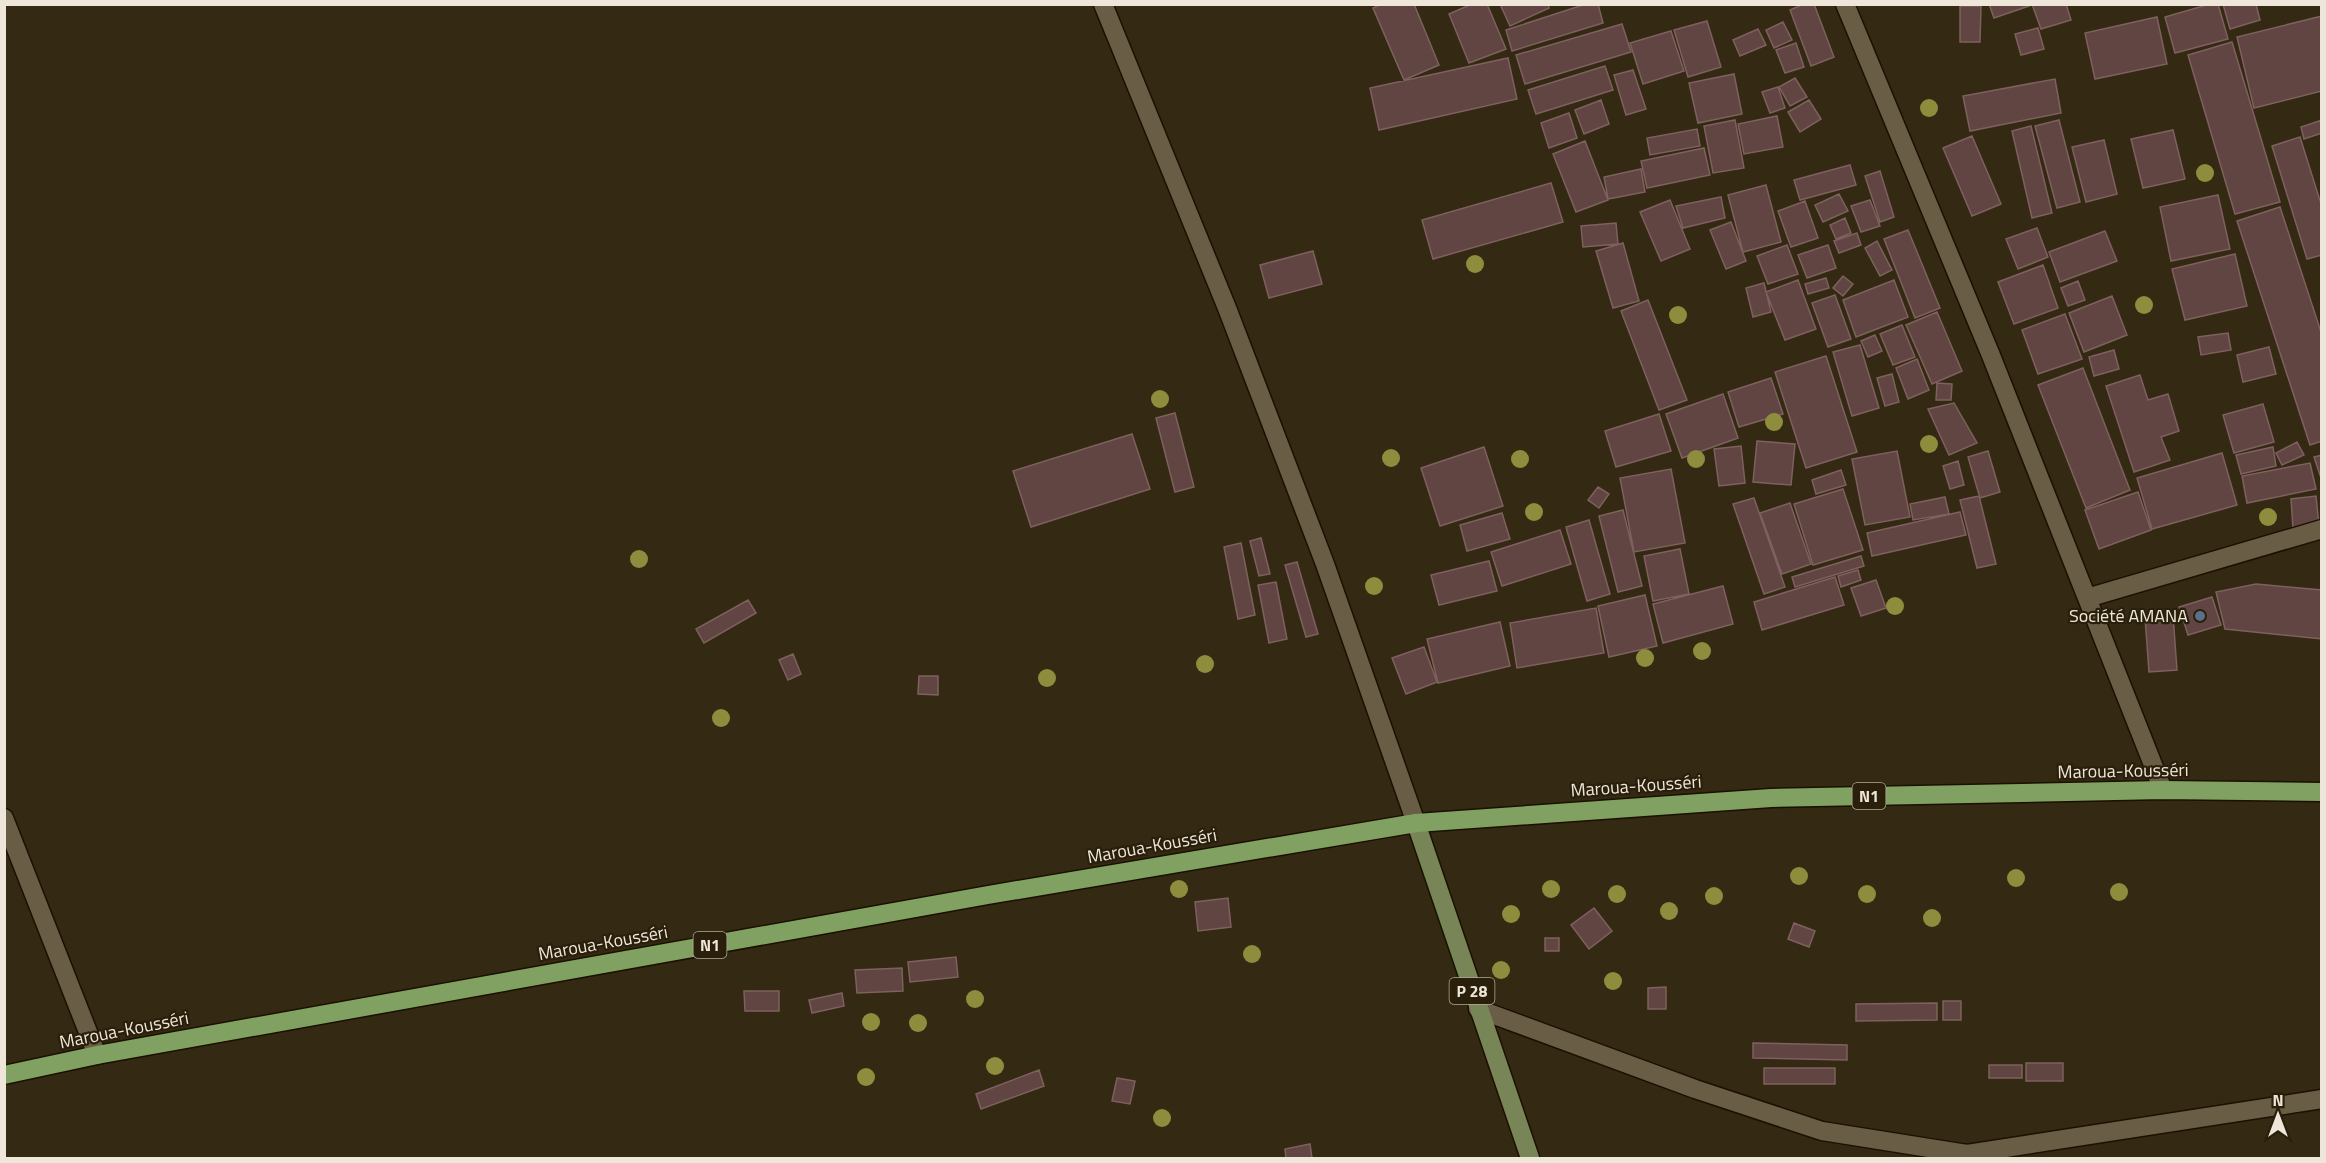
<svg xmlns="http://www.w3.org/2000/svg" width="2326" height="1163" font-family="'Titillium Web',sans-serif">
  <rect width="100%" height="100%" fill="#342913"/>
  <path fill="#604542" stroke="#7e615e" stroke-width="1.5" d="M1381,4H1414L1439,65L1404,80L1373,8Z
    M1472,4H1487L1506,49L1469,63L1449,14Z
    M1500,4H1548L1549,8L1510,26Z
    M1586,4H1598L1603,23L1512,51L1506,30Z
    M1804,4H1814L1834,57L1811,66L1790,10Z
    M1989,4H2028L2029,6L1994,18Z
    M2032,4H2066L2071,20L2041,29Z
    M2210,4H2218L2228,39L2175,53L2165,17Z
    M2223,4H2256L2260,20L2230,29Z
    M1960,6H1981L1980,42H1960Z
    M2322,16V91L2254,108L2237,37Z
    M2157,17L2167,64L2095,79L2085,33Z
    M1707,21L1721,67L1688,77L1674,30Z
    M1783,22L1792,40L1774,48L1766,30Z
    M1622,24L1631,52L1525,84L1516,55Z
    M2038,28L2044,49L2021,55L2015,34Z
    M1758,29L1766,45L1740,56L1733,40Z
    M1671,31L1684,71L1643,84L1630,43Z
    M2232,42L2280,202L2235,214L2188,55Z
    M1796,43L1804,67L1785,73L1776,50Z
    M1508,58L1517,99L1379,130L1370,88Z
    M1605,66L1613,90L1536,114L1528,90Z
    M1633,70L1646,109L1626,115L1614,75Z
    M1734,74L1742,114L1698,123L1689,83Z
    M1795,78L1807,97L1790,106L1779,87Z
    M2055,79L2061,113L1970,131L1963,96Z
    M1778,87L1785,108L1770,113L1762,92Z
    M1601,100L1609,124L1584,134L1575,110Z
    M1809,100L1821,119L1800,132L1788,112Z
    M1569,113L1577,138L1549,148L1541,123Z
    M1777,116L1783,147L1744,154L1738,124Z
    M1735,120L1744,168L1713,173L1704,126Z
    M2059,120L2080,202L2057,208L2035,126Z
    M2322,120V133L2304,139L2301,127Z
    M2031,126L2052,213L2032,218L2012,131Z
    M1697,129L1700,146L1650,155L1647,138Z
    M2173,130L2185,179L2143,188L2131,139Z
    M1972,136L2001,204L1972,216L1943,148Z
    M2300,137L2322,207V255L2307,259L2272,146Z
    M2104,140L2117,194L2086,202L2072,147Z
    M1585,141L1608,200L1576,212L1553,154Z
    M1704,148L1710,175L1647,188L1641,161Z
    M1850,165L1856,185L1800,200L1794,180Z
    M1641,169L1645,192L1608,199L1604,177Z
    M1880,171L1894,217L1880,222L1865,176Z
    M1551,183L1563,222L1433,259L1422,220Z
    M1766,185L1781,242L1743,252L1728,195Z
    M1839,194L1848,211L1823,222L1815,205Z
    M2218,195L2230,249L2171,261L2160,207Z
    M1721,197L1725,218L1683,228L1676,206Z
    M1670,200L1690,249L1661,261L1640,212Z
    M1870,200L1880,226L1861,232L1851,206Z
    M1805,201L1818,238L1791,247L1778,211Z
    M2280,207L2322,335V441L2310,445L2237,221Z
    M1845,218L1851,233L1836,239L1830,225Z
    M1731,222L1746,261L1726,269L1710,230Z
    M1616,223L1618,244L1583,247L1581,226Z
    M2037,228L2048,257L2018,269L2006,239Z
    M1908,230L1940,308L1915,318L1884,239Z
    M2105,231L2117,261L2060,282L2049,252Z
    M1857,233L1861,245L1839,253L1834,241Z
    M1877,241L1892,270L1880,276L1865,248Z
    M1623,243L1639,301L1613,308L1596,251Z
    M1787,245L1798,274L1768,284L1757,256Z
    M1828,245L1836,268L1807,278L1798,255Z
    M1313,251L1322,284L1269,298L1260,265Z
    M2235,254L2247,306L2185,320L2172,269Z
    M2043,265L2058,308L2014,324L1998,282Z
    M1843,276L1853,284L1843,296L1833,288Z
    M1826,278L1829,288L1808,294L1805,284Z
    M1798,280L1816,329L1785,340L1766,292Z
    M1894,280L1908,317L1856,337L1843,300Z
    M2078,281L2085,300L2068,306L2061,288Z
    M1764,283L1771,312L1753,317L1746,288Z
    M1835,295L1851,339L1828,347L1812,303Z
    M2112,296L2127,335L2084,352L2069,313Z
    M1648,300L1687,400L1659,410L1621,311Z
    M1937,312L1962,371L1932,384L1906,325Z
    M2065,314L2082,359L2038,374L2022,330Z
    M1902,325L1915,357L1893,365L1880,334Z
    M2228,333L2231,350L2201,355L2198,337Z
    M1875,335L1882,351L1868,357L1861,341Z
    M1860,345L1879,408L1852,416L1833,352Z
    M2269,347L2276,374L2243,382L2237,355Z
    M2114,350L2119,369L2094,376L2089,357Z
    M1826,356L1857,452L1806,468L1775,372Z
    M1917,359L1929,390L1908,399L1896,368Z
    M2083,368L2130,490L2086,508L2038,385Z
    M1892,374L1899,402L1885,406L1877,378Z
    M2140,375L2148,400L2168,394L2179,431L2161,437L2170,460L2134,472L2106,386Z
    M1771,378L1783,414L1739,427L1728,392Z
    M1937,383L1952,384L1951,400H1936Z
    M1723,394L1738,438L1682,458L1666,414Z
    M1954,403L1977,443L1949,455L1928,409Z
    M2263,404L2274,442L2234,453L2223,415Z
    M1175,413L1194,487L1175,492L1156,418Z
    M1659,414L1671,451L1616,467L1605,431Z
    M1132,434L1150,489L1031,527L1013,471Z
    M1757,441L1795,444L1791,485L1753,482Z
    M2297,442L2304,455L2282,465L2276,453Z
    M1741,446L1745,483L1719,486L1714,449Z
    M1484,447L1503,506L1440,526L1421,468Z
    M2273,447L2276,466L2241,474L2236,455Z
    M1897,451L1910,517L1865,525L1852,459Z
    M1988,451L2000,492L1980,498L1968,457Z
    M2222,453L2237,505L2152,529L2137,478Z
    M2322,455V481L2314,457Z
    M1958,461L1964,485L1950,489L1943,466Z
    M2310,463L2316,489L2247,503L2242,476Z
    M1671,469L1685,543L1634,552L1620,478Z
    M1841,470L1846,485L1816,494L1812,480Z
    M1598,487L1609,494L1599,508L1588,500Z
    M1843,489L1863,550L1813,565L1794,504Z
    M2138,492L2151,530L2099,549L2085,510Z
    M1979,496L1996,564L1977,568L1960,500Z
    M2316,496L2319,526L2293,528L2291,499Z
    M1945,497L1949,514L1913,520L1910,504Z
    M1754,498L1785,587L1764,594L1733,504Z
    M1790,503L1811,564L1782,574L1760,513Z
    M1623,510L1642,586L1618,592L1599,516Z
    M1960,512L1966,535L1872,556L1867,533Z
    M1502,513L1510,539L1467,551L1460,525Z
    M1589,520L1610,594L1587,601L1566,527Z
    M1560,530L1571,564L1502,586L1491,552Z
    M1261,538L1270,574L1259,576L1250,541Z
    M1241,543L1255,615L1238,619L1224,547Z
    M1680,549L1689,594L1653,601L1644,556Z
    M1861,556L1864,566L1795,587L1792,577Z
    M1489,561L1497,591L1439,605L1431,575Z
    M1297,562L1318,634L1306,637L1285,565Z
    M1858,570L1861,580L1841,587L1838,576Z
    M1835,577L1844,605L1762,630L1754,602Z
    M1876,580L1886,608L1861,616L1851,588Z
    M1276,582L1287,639L1269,643L1258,585Z
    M2256,584L2322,590V639L2225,629L2216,592Z
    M1723,586L1733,624L1663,643L1653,604Z
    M1645,595L1657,646L1609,657L1598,606Z
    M2212,597L2221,625L2188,635L2179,607Z
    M748,600L756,613L704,643L696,629Z
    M1596,608L1604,653L1517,668L1510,623Z
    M2173,615L2177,670L2149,672L2145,617Z
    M1500,622L1510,666L1438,683L1427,639Z
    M1424,647L1437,682L1406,694L1392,658Z
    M793,654L801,674L788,680L779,660Z
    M919,676H938V695L918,694Z
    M1228,898L1231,927L1198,931L1195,902Z
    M1594,908L1612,931L1589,949L1571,925Z
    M1794,923L1815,931L1809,947L1788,939Z
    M1545,938H1559V951H1545Z
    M956,957L958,977L910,982L908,962Z
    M902,968L903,991L857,993L855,970Z
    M1666,987V1009H1648V988Z
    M744,991H779V1011H745Z
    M842,993L844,1006L812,1013L809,1000Z
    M1943,1001H1961V1020H1943Z
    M1937,1003V1020L1856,1021V1004Z
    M1753,1043L1847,1045V1060L1753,1058Z
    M2026,1063H2063V1081H2026Z
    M1989,1065H2022V1078H1989Z
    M1764,1068H1835V1084H1764Z
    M1039,1070L1044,1086L981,1109L976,1094Z
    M1117,1078L1135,1081L1130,1104L1112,1101Z
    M1310,1144L1312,1158H1286L1285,1149Z"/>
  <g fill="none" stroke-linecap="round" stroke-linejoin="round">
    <g stroke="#1b1100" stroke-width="21">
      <path id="minor" d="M1103,4L1227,308L1325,564L1416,823
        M1845,4L1990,353L2163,790
        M2087,598L2322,529
        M4,818L97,1055
        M1478,1009L1695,1089L1822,1131L1967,1154L2322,1099"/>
    </g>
    <g stroke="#1b1100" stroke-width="21">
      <path id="major" d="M1416,823L1530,1158"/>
    </g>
    <g stroke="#1b1100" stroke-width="21">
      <path id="highway" d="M4,1075L97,1055L988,895L1416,823L1771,798L2163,790L2322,792"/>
    </g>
    <use href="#minor" stroke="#6a5d46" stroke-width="18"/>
    <use href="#major" stroke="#788657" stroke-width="18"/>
    <use href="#highway" stroke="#81a162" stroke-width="18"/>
  </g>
  <g fill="#8e8d3d">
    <circle cx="1929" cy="108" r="9"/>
    <circle cx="2205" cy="173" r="9"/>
    <circle cx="1475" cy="264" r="9"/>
    <circle cx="2144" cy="305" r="9"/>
    <circle cx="1678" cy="315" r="9"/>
    <circle cx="1160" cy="399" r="9"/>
    <circle cx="1774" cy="422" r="9"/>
    <circle cx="1929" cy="444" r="9"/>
    <circle cx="1391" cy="458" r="9"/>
    <circle cx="1520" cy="459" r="9"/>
    <circle cx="1696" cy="459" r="9"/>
    <circle cx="1534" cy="512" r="9"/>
    <circle cx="2268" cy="517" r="9"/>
    <circle cx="639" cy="559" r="9"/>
    <circle cx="1374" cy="586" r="9"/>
    <circle cx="1895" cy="606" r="9"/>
    <circle cx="1702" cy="651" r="9"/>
    <circle cx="1645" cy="658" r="9"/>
    <circle cx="1205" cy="664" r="9"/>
    <circle cx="1047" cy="678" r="9"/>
    <circle cx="721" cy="718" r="9"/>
    <circle cx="1799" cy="876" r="9"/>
    <circle cx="2016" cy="878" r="9"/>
    <circle cx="1179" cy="889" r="9"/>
    <circle cx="1551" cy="889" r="9"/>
    <circle cx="2119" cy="892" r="9"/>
    <circle cx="1617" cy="894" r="9"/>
    <circle cx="1867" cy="894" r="9"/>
    <circle cx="1714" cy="896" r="9"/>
    <circle cx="1669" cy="911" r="9"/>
    <circle cx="1511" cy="914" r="9"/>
    <circle cx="1932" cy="918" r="9"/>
    <circle cx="1252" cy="954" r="9"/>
    <circle cx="1501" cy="970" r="9"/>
    <circle cx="1613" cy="981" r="9"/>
    <circle cx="975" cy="999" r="9"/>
    <circle cx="871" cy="1022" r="9"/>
    <circle cx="918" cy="1023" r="9"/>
    <circle cx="995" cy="1066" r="9"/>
    <circle cx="866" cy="1077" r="9"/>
    <circle cx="1162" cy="1118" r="9"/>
  </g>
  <circle fill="#5c6f8a" stroke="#2a1f0a" stroke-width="2" cx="2200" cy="616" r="6"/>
  <g text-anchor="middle" stroke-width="4.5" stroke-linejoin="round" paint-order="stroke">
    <g fill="#2a1f0a" stroke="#b2aa9b" stroke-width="1.5">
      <rect x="1852.5" y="783" width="33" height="26" rx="4.5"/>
      <rect x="693.5" y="932" width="33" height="26" rx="4.5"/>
      <rect x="1449.5" y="978" width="45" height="26" rx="4.5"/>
    </g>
    <g font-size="16" font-weight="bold" fill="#ede6d9">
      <text x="1869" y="802">N1</text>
      <text x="710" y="951">N1</text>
      <text x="1472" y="997">P 28</text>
    </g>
    <g font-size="18" fill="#ede6d9" stroke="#2a1f0a" text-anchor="end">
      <text x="2188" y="622">Société AMANA</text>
    </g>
    <g font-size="18" fill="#ede6d9" stroke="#2a1f0a">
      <text transform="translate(2123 771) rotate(-1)" y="6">Maroua-Kousséri</text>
      <text transform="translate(1636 786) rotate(-4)" y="6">Maroua-Kousséri</text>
      <text transform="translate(1152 846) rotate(-10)" y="6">Maroua-Kousséri</text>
      <text transform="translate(603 943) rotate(-10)" y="6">Maroua-Kousséri</text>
      <text transform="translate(124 1030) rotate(-11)" y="6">Maroua-Kousséri</text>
    </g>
  </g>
  <rect width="2326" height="1163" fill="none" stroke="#ede6d9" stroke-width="12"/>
  <g transform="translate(2278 1115)" stroke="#2a1f0a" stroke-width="4.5" paint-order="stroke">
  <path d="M0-4.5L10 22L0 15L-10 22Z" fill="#ede6d9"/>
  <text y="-9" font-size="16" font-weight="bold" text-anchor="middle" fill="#ede6d9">N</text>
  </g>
</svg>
